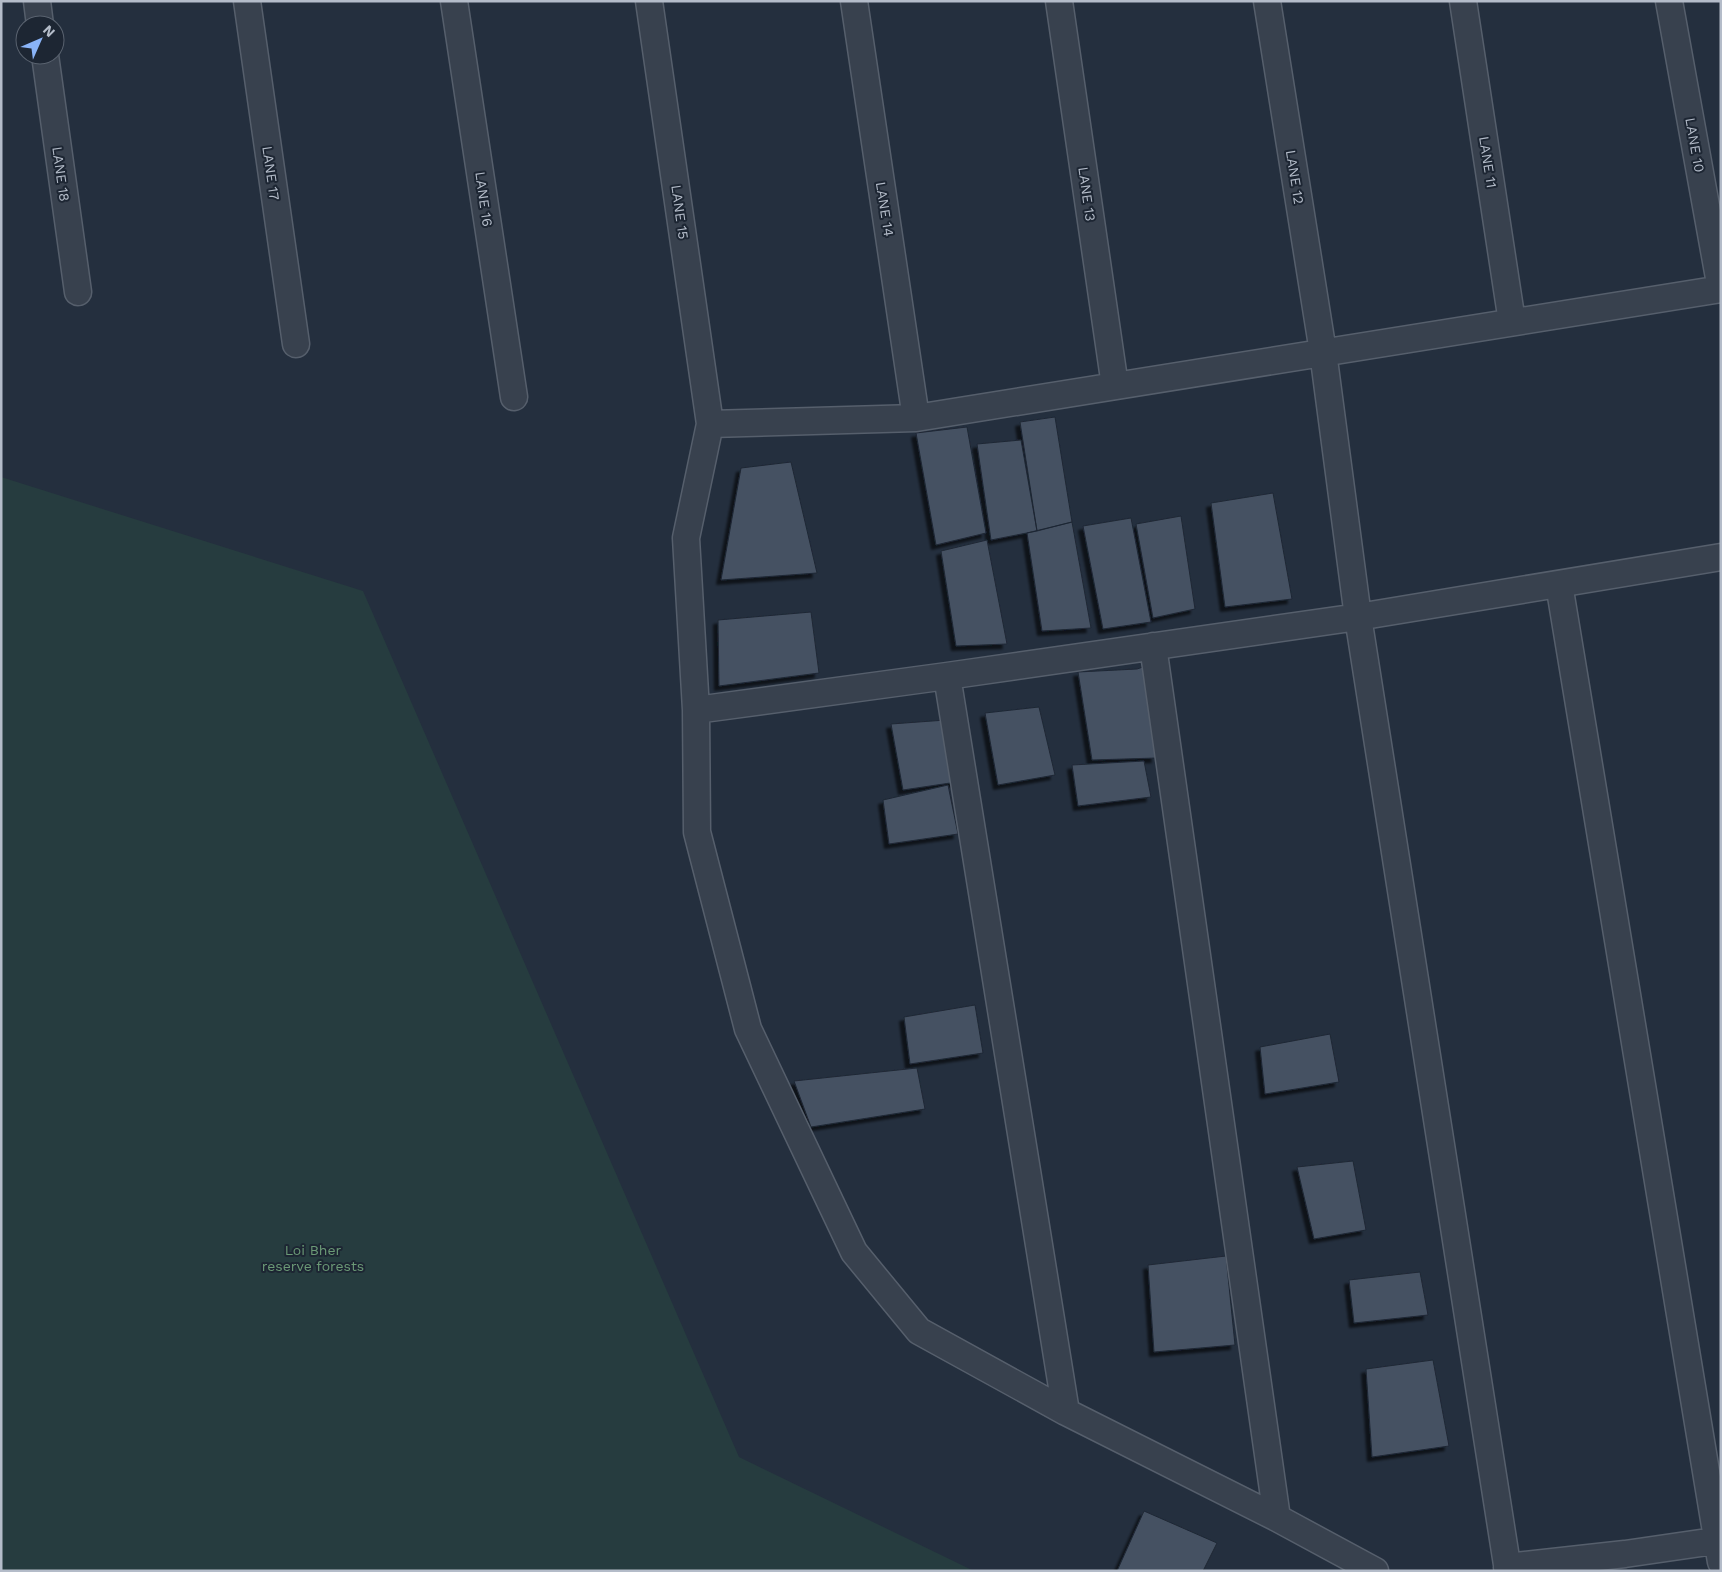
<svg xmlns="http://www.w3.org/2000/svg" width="1722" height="1572" font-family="'Work Sans',sans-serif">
  <defs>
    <filter id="shadow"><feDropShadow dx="-4.5" dy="4.5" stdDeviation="1" flood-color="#0009"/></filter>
  </defs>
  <rect width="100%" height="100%" fill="#242f3e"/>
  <path fill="#263c3f" d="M1,477L363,591L739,1457L974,1571H1Z"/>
  <path fill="#455162" stroke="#1f2835" filter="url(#shadow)" d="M1055,417L1072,522L1037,531L1020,422Z
    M967,427L986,533L936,545L916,433Z
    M1021,440L1037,531L991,540L977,444Z
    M791,462L817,573L721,580L741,468Z
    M1273,493L1292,599L1225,607L1211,503Z
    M1181,516L1195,609L1153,618L1136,524Z
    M1131,518L1151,622L1103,629L1083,526Z
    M1072,522L1091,628L1042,631L1027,533Z
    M987,540L1007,644L956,646L941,551Z
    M811,612L819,673L719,686L718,620Z
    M1143,667L1156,758L1092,760L1078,672L1137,669Z
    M1039,707L1055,775L998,785L985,713Z
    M946,720L957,782L903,790L891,724Z
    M1144,761L1151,797L1078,806L1072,765Z
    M948,785L958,834L889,844L883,800Z
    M975,1005L983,1053L910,1064L904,1017Z
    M1330,1034L1339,1082L1265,1094L1260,1047Z
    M917,1068L925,1109L811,1127L794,1081Z
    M1353,1161L1366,1230L1314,1239L1297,1167Z
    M1226,1256L1235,1345L1154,1352L1148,1265Z
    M1420,1272L1428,1315L1354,1323L1349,1280Z
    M1433,1360L1449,1446L1372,1457L1366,1369Z
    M1144,1511L1217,1543L1203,1571H1117Z"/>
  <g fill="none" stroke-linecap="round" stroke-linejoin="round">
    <g stroke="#565f6c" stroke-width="29">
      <path id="minor" d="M37,1L40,25
        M247,1L296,344
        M454,1L514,397
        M649,1L710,424L686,538L696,710L697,832L748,1029L854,1252L919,1331L1066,1412L1277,1518L1375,1571
        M854,1L916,418
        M1059,1L1115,386
        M1267,1L1323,352L1358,617L1508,1571
        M1463,1L1512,322
        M1669,1L1721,289
        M45,55L78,292
        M710,424L916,418L1721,289
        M1559,584L1721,1562
        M1153,646L1277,1518
        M947,676L1066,1412
        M696,710L947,676L1358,617L1721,557
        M1507,1567L1625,1554L1721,1540"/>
    </g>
    <use href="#minor" stroke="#38414e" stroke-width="26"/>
  </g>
  <g text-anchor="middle" stroke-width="4" stroke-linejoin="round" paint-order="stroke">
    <g font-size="14" fill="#b4bcc9" stroke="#1d2633">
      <text transform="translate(1695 145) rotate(80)" y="5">LANE 10</text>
      <text transform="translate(1488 162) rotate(81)" y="5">LANE 11</text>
      <text transform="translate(271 173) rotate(82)" y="5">LANE 17</text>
      <text transform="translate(61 174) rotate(82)" y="5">LANE 18</text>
      <text transform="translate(1295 177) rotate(81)" y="5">LANE 12</text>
      <text transform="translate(1087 194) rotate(82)" y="5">LANE 13</text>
      <text transform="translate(484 199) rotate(82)" y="5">LANE 16</text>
      <text transform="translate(885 209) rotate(81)" y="5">LANE 14</text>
      <text transform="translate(680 212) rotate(82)" y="5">LANE 15</text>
    </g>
    <g font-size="14" fill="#6b9a76" stroke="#1d2633">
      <text x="313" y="1255">Loi Bher<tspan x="313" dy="16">reserve forests</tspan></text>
    </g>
  </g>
  <rect width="1722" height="1572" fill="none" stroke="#b4bcc9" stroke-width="5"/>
  <g transform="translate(40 40) rotate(45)"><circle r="24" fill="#1d2633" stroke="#59626f"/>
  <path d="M0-4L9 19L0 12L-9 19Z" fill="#8ab4f8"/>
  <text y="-8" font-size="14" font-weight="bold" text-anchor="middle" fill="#b4bcc9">N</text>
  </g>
</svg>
